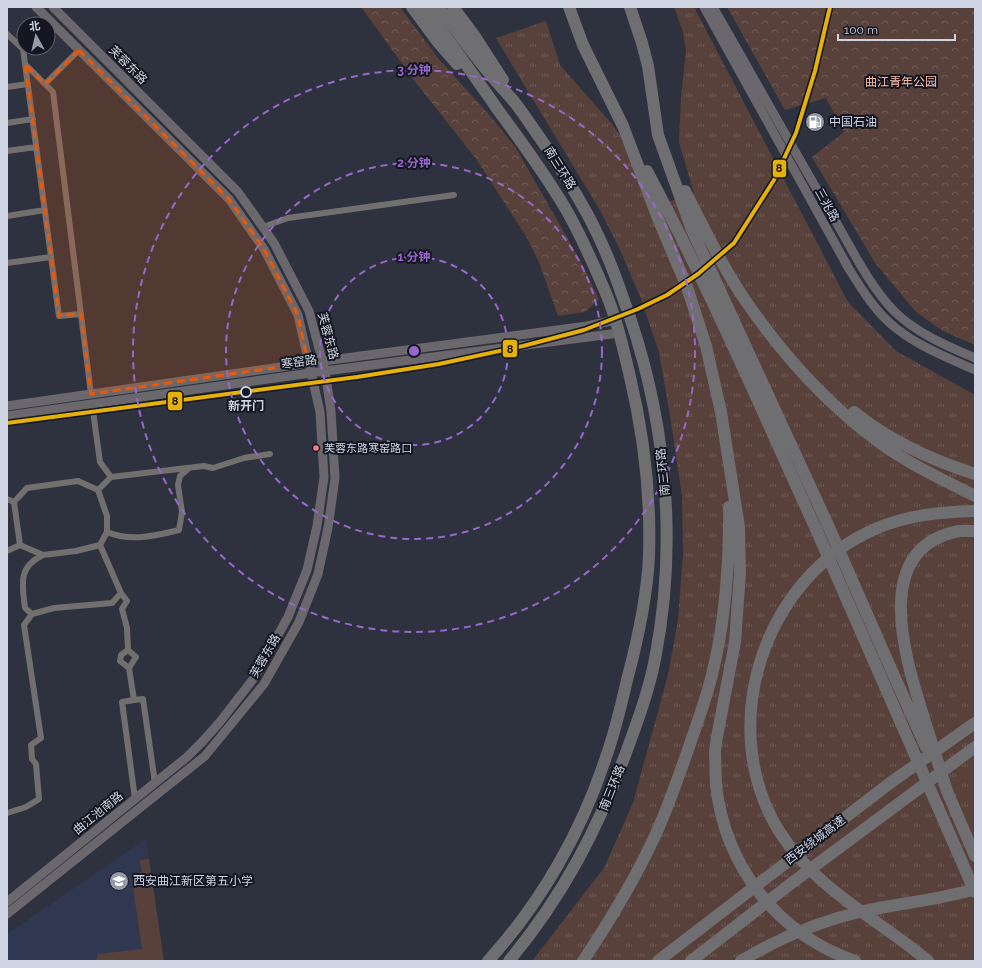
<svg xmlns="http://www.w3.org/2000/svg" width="982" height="968" font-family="Raleway,'Noto Sans SC',sans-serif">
  <defs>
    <pattern id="grass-tufts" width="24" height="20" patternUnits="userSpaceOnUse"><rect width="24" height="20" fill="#58413a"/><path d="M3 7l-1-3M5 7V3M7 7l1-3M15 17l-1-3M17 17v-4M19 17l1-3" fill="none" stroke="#6f5c56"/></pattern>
    <pattern id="park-crowns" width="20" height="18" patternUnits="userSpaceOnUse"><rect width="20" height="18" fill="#58413a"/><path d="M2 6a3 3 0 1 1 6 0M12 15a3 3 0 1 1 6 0" fill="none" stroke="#6f5c56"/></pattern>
  </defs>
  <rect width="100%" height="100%" fill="#2e323e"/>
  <path fill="#303750" d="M146,839L164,961H7V934Z"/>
  <path fill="url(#grass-tufts)" d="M674,7H694L848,302L896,351L975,395V961H532L604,868L633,803L668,675L678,620L683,553L682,496L671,422L659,352L641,299L621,252L601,212L496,38L546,21L560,65L612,124L626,144L650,208L694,193L679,142L681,98L686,50L683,32Z"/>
  <path fill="url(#park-crowns)" d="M361,7H400L438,58L492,118L516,148L581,262L599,299L585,312L558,316L539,262L527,238L477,160L417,84Z
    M727,7H975V345L943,331L916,312L875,263L812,157L844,132L826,98L785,110Z"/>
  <path fill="#58413a" d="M149,859L164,961H96L98,954L142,949L131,874L142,872L140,860Z"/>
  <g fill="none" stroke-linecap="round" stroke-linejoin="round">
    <path stroke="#726f6f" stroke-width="6" d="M7,34L23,49L25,64
      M45,84L79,50
      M7,87L28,84
      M7,123L33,119
      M7,151L36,147
      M7,216L45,210
      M263,227L288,218L454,195
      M7,263L51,257
      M81,314L59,316L25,64L53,92L91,394
      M92,404L100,462L111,477L98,490L107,516V532L100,545L121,593L127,601L122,609L127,628L128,650L136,657L129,668L134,700L143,699L155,783
      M111,477L204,466L213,468L244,458L270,454
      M98,490L78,481L27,488L14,502L20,545L43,555L76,551L100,545
      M7,499L14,502
      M107,532C130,542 155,536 179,530L182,512L178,485L180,476L189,468
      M7,551L20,545
      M43,555C18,567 22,583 25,608L32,614L54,608L112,603L121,593
      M128,650L121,655L120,661L129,668
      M134,700L122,702L135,799
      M7,813L26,807L39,799L36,764L32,759L31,745L41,738L24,625L32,614"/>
    <path stroke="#6a686c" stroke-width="9" d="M704,7L849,269C862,290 877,314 897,329C920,347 948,358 975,370
      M713,7C753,76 791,146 832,215C851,247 868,284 894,311C916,333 947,346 975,358
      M7,406L323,361L587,326L615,320
      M7,416L325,371L619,333
      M7,902L187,757L203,741L219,723L254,678L288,617L307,570L317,526L324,477L320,412L298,315L264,249L229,199L36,7
      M7,914L205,756L264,684L299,622L318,574L328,528L335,478L331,411L325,371L309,311L274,243L238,192L53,7"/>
    <path stroke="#6f6e71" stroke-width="12" d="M412,7L437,41L457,64
      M424,7C449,41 474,75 498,110C521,141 544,173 564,206C580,233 593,263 605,291C617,319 623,348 630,377C644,436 651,496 649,556C647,598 638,639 627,680C621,706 615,732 606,757C582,831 541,903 488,961
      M438,7C456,29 472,53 490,74C496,82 504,90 511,98C519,107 526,118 533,128C553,156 572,186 589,217C602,242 613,268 622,295C665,410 679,537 655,659C649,690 638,720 627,750C598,829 563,896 509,961
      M453,7L474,35L503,80
      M569,7L583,45L623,126L657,216L687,287L706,346L721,412L739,527L740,573L735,642L717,737L715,751L716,785
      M630,7L642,43L648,66L658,135L692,230L827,523
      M647,171C709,287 761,409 816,529
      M685,191C704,228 722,266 745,300C782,354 827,404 880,443C909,464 943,480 975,496
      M854,412C890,441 931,460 975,474
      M959,531H975
      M947,791L975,856
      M583,961C609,922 634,881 654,838C668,808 679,776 690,744C698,721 706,699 712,675C725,623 730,560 729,507
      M658,961L890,783L975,723
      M691,961L793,882L975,747
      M741,961C779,938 820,921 864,911C901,903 939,900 975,889"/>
    <path stroke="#6f6e71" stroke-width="12" d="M827,523L891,669L926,747
      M816,529C868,650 923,771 975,892
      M716,785C725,866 777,934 855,961
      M947,791C939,766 931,741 923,715C905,657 870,548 959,531
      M928,961C876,917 817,891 779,831C715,727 763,578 875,529C907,515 940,512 975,511"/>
    <g stroke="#141721" stroke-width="7">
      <path id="metro-1" d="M7,423L357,377L439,364L523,346L584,330L638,309L667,295L698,274L734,243L774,180L796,133L815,71L830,7"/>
    </g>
    <use href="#metro-1" stroke="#e6b10b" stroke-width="4"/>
  </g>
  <path fill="#e8590c" fill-opacity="0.2" stroke="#e8590c" stroke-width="3" stroke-dasharray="8 5" stroke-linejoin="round" d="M79,50L229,199L264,249L298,315L308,363L91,394L81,314L59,316L25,64L45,84Z"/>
  <g fill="none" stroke="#9867cb" stroke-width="2" stroke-dasharray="7 5">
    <circle cx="414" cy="351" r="94"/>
    <circle cx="414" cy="351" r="188"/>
    <circle cx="414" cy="351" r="281"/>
  </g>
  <defs>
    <g id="fuel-disc" transform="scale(1)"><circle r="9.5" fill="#979ba9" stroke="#141721"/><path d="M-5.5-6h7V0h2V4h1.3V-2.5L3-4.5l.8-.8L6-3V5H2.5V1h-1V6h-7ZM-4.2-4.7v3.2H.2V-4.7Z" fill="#fff"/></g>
    <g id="school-disc" transform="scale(1)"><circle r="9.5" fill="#979ba9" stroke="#141721"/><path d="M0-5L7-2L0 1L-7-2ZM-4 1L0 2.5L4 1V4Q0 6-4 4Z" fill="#fff"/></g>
  </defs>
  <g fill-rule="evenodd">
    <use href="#fuel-disc" x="815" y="122"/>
    <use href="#school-disc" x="119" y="881"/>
  </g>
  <circle fill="#141721" stroke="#cfd4e2" stroke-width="2" cx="246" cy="392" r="5"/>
  <circle fill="#fe7a93" stroke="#141721" stroke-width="1.5" cx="316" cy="448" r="3.5"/>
  <g text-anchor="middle" stroke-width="4" stroke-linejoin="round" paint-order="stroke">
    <g font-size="11" fill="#cfd4e2" stroke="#141721" text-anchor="start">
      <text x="324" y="452">芙蓉东路寒窑路口</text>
    </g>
    <g font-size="12" fill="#cfd4e2" stroke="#141721">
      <text transform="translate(128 65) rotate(45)" y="4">芙蓉东路</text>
      <text transform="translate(560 168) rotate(58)" y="4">南三环路</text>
      <text transform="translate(827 205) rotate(61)" y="4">三兆路</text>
      <text transform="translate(328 336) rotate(75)" y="4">芙蓉东路</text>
      <text transform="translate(299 362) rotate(-8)" y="4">寒窑路</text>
      <text transform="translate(663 472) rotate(-96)" y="4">南三环路</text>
      <text transform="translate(265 656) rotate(-60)" y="4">芙蓉东路</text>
      <text transform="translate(612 788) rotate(-68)" y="4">南三环路</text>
      <text transform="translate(98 813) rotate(-39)" y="4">曲江池南路</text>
      <text transform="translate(815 840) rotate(-37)" y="4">西安绕城高速</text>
    </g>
    <g font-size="12" fill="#fbbca6" stroke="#141721">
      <text x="901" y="86">曲江青年公园</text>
    </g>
    <g font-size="12" fill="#cfd4e2" stroke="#141721" text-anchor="start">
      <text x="829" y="126">中国石油</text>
      <text x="133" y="885">西安曲江新区第五小学</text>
    </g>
    <g font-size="12" font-weight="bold" fill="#cfd4e2" stroke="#141721">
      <text x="246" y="410">新开门</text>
    </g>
  </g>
  <circle cx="414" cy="351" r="6" fill="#9867cb" stroke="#141721" stroke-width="2"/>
  <g font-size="12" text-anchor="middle" font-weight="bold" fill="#9867cb" stroke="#141721" stroke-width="4" stroke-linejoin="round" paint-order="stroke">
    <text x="414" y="74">3 分钟</text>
    <text x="414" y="167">2 分钟</text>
    <text x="414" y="261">1 分钟</text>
  </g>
  <g stroke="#141721" stroke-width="1.5">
    <rect x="772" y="159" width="15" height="19" rx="4" fill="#e6b10b"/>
    <rect x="502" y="339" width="16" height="19" rx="4" fill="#e6b10b"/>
    <rect x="167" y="391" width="16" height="20" rx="4" fill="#e6b10b"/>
  </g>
  <g font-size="11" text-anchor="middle" font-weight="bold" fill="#111">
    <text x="779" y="172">8</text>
    <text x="510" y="353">8</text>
    <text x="175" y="405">8</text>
  </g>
  <rect width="982" height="968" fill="none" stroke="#cfd4e2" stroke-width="16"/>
  <g transform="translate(36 36) rotate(352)"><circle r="19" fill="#141721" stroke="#5f636e"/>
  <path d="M0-3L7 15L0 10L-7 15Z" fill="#979ba9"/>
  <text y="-6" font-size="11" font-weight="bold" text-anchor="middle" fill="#cfd4e2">北</text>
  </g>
  <path d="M838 34v6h117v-6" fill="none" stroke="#cfd4e2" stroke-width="2"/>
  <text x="844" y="34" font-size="12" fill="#cfd4e2" stroke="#141721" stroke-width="3" paint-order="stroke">100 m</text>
</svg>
